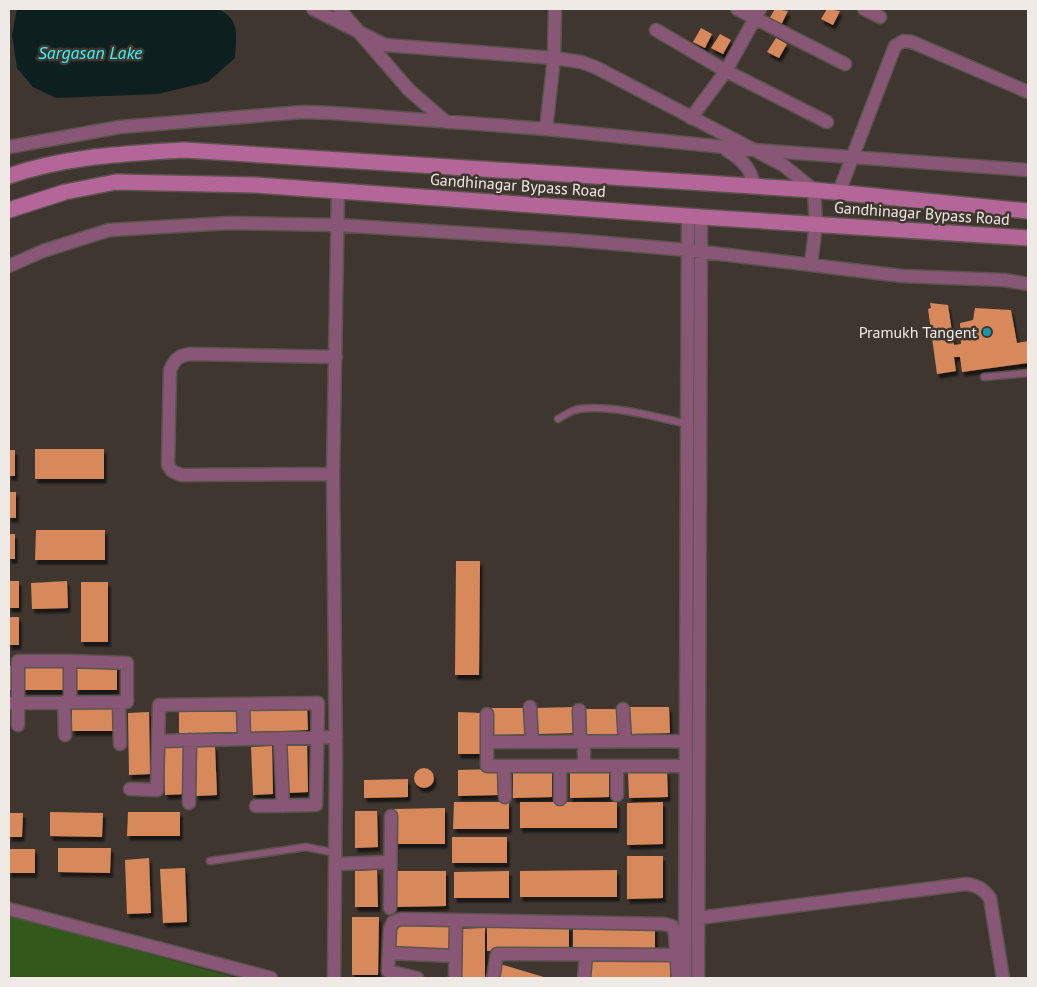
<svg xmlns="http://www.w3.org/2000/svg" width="1037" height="987" font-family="'PT Sans',sans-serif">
  <defs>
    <filter id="shadow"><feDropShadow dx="2.5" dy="4.5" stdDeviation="1" flood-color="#0009"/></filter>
  </defs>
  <rect width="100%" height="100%" fill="#3f3630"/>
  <path fill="#32581b" d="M9,915L236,978H9Z"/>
  <path fill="#0e1f1f" d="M17,9H218C241,20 236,35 235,58L208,82L158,94L56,98L33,87L17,68L12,35Z"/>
  <path fill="#d8895b" filter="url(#shadow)" d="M775,9L788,11L781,25L769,19Z
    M827,9L840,11L833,25L821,19Z
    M701,28L712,34L705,48L693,42Z
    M720,34L731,40L723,54L711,48Z
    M776,38L787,44L779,58L767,52Z
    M930,303L948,305L954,345L961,344L960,323L973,320L975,308L1011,310L1017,343L1028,341V363L962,372L960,357H954L956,371L937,374L928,309L931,308Z
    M35,449H104V479H35Z
    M9,450H15V476H9Z
    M9,492H16V518H9Z
    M36,530H105V560H35Z
    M9,534H15V559H9Z
    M456,561H480L479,675H455Z
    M9,581H19V608H9Z
    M67,581L68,608L32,609L31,583Z
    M81,582H108V642H81Z
    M9,617H19V645H9Z
    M23,665H64V690H23Z
    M76,665H117V690H76Z
    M9,666H11L12,690H9Z
    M307,705L308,730L249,732L248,707Z
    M72,706H113V731H72Z
    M238,707V732L179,734V708Z
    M575,707L576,733L536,734V708Z
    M630,707H669L670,733L631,734Z
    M489,708H528L529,734L490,735Z
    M582,709H621V735L582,736Z
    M149,712L150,774L129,775L128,713Z
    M458,712L481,713V754H458Z
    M307,744L308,792L287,793L286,745Z
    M184,746L186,794L165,795L163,747Z
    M215,746L217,795L196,796L194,747Z
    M272,746L273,794L253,795L251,747Z
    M414 778a10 10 0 1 1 20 0a10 10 0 1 1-20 0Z
    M497,769L498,795L458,796V770Z
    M552,771V797L513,798V772Z
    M609,771V797L570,798V772Z
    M667,771L668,797L629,798L628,772Z
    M408,779V797L364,798V780Z
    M454,802H509V829H453Z
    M520,802H617V828H520Z
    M663,802V844L627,845V803Z
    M445,808V844H394V809Z
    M355,811H377L378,847L355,848Z
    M50,812L103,813L102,837L50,836Z
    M128,812H180V836H127Z
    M9,813H23L22,837H9Z
    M452,837H507V863H452Z
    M58,848H111L110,873L58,872Z
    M9,849H35V873H9Z
    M627,856H663V898L627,899Z
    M149,858L151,913L127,914L125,860Z
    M185,868L187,922L163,923L160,869Z
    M377,870L378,907H355V871Z
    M617,870V897H520V871Z
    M394,871H446V906L394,907Z
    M509,871V898H454V872Z
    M352,917H379L378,975H352Z
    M395,925L451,926V952H394Z
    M487,925L569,926V951H487Z
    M573,926L655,927V952H573Z
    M485,928V978H460L459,929Z
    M589,958L671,959L670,978H588Z
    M500,964L547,978H496Z"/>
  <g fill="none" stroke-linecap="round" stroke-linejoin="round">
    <g stroke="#5b534d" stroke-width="9">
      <path id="lane" d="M984,377L1028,373
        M558,419C563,416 569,412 575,410C605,403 657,417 687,424
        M210,861L306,847L336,853"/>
    </g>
    <g stroke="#5b534d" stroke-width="15">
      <path id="street" d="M313,9L385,45L554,58L581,62L595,67L783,165L814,190L816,224L811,264
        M339,9L409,90L446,122
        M737,9L845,64
        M864,9L880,17
        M656,30L726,71L827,122
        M691,118L726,71L760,9
        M546,129L554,58L555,9
        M9,147L120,127L303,112L332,113L546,129L754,150L1028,170
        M725,149C740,158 751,167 754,186
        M839,192L895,46L903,41L912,42L1028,92
        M9,266L43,251L109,230L229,223L337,225L571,240L687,250L902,276L1004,280L1028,284
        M333,474L181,475L172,471L168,465L170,370C175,359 179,355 191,354L336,357
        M64,702L65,735
        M119,702L120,744
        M9,703L127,702V663L70,661V702
        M243,704L244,739
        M530,707L532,742
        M623,709L625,741
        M579,710L580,741
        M487,714V742
        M18,725V661H70
        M280,739L283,806
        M159,741L336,737
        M686,741L487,742V766H686
        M504,766L505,797
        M584,766V741
        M130,789L157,790L159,705L318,703L316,805L256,806
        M617,795V766
        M560,799V766
        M189,803L190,740
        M336,864L390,862
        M390,908L391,816
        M9,909L271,978
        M698,918L966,884C977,885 983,889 990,898L1003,978
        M389,953L455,956
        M334,978L336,764L333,474L338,190
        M417,978L388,971L390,929L393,922L401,919L664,924L672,926L675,934L678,978
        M455,978L456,921
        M493,978L497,954L682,955
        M584,978L586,955
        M685,978L688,215
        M698,978L701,217"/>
    </g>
    <g stroke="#5b534d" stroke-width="18">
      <path id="secondary" d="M9,176C66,156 124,154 184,150L814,190L1028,211
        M9,210L65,192L116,182L255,185L701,217L1028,238"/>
    </g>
    <use href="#lane" stroke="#895776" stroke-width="6"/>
    <use href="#street" stroke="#895776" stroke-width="12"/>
    <use href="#secondary" stroke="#b56698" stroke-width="15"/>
  </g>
  <circle fill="#0f9aa8" stroke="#3f3630" stroke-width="2" cx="987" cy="332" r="5"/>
  <g text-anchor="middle" stroke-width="5" stroke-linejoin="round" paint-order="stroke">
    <g font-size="16" fill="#f0eae6" stroke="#3f3630">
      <text transform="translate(518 185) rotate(4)" y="6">Gandhinagar Bypass Road</text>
      <text transform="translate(922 213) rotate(4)" y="6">Gandhinagar Bypass Road</text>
    </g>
    <g font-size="16" fill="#f0eae6" stroke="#3f3630" text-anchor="end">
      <text x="977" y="338">Pramukh Tangent</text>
    </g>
    <g font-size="18" font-style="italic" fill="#33fafa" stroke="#3f3630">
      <text x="90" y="59">Sargasan Lake</text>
    </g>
  </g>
  <rect width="1037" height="987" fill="none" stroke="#f0eae6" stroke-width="20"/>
</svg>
